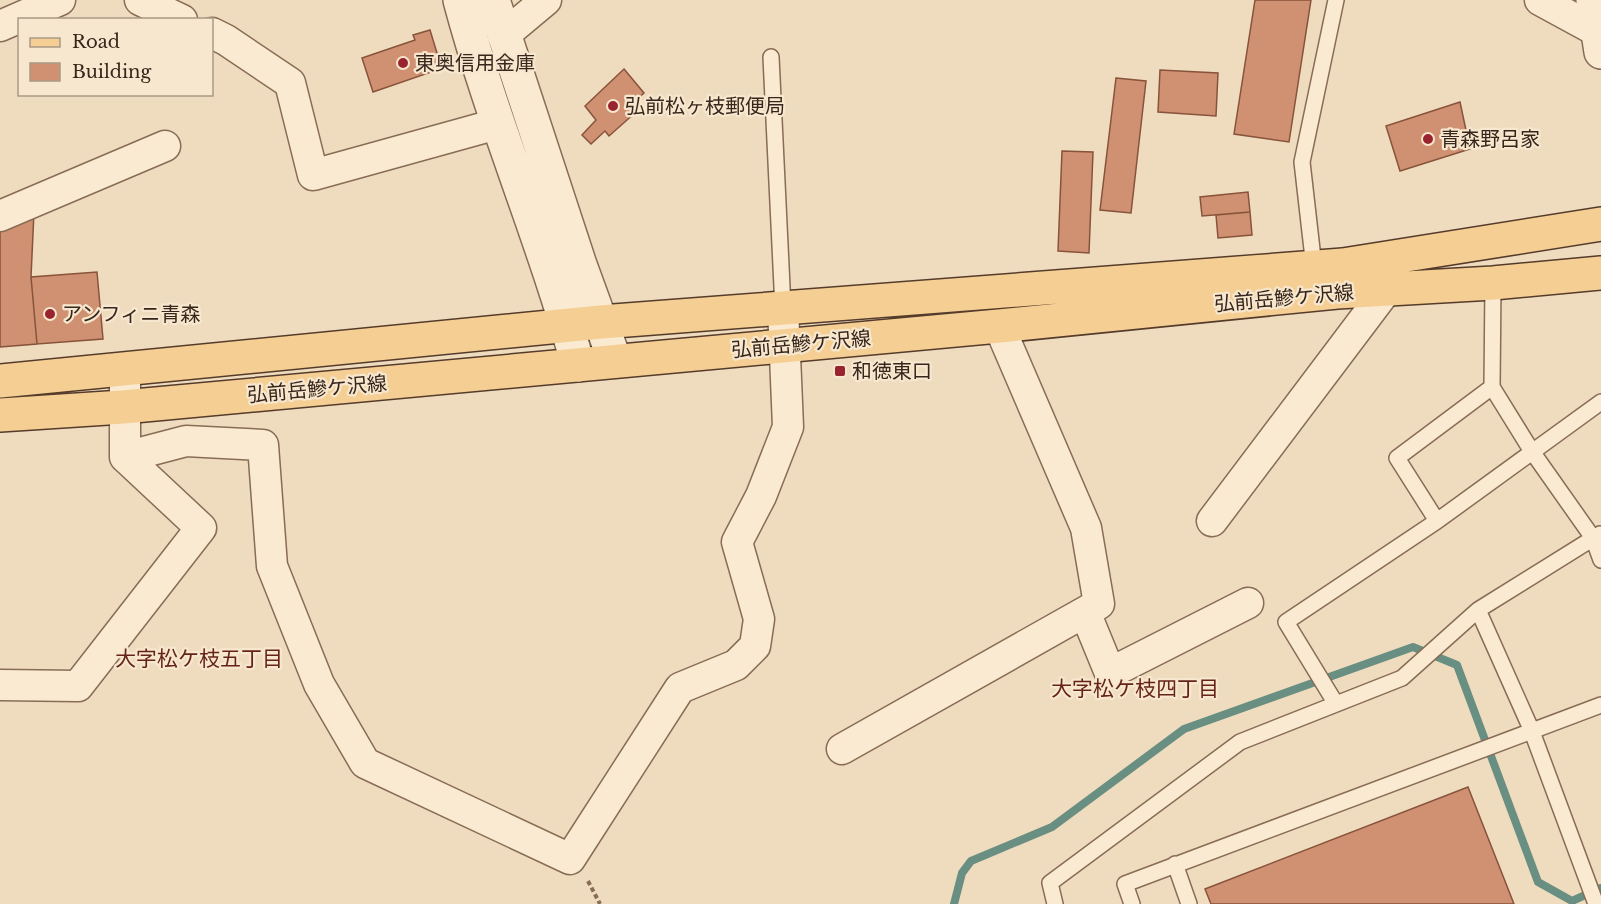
<svg xmlns="http://www.w3.org/2000/svg" width="1601" height="904" font-family="'Libre Baskerville','Noto Sans JP',serif">
  <rect width="100%" height="100%" fill="#efdcbe"/>
  <g fill="none" stroke-linecap="round" stroke-linejoin="round">
    <path stroke="#698e82" stroke-width="8" d="M954,904L962,873L971,861L1052,827L1184,729L1413,647L1457,665L1538,882L1572,901L1601,888"/>
  </g>
  <path fill="#cf9172" stroke="#88533b" stroke-width="1.5" d="M1255,0H1311L1289,142L1234,134Z
    M430,30L437,53L446,58L440,69L373,92L362,58L415,40L413,35Z
    M624,69L644,93L630,106L635,113L609,136L605,131L591,144L582,135L596,120L585,106Z
    M1160,70L1218,73L1216,116L1158,112Z
    M1116,78L1146,81L1131,213L1100,210Z
    M1460,102L1470,149L1400,171L1386,126Z
    M1062,151L1093,152L1089,253L1058,251Z
    M1248,192L1250,212L1202,216L1200,197Z
    M34,212L31,277L37,344L0,347V228Z
    M1250,212L1252,235L1218,238L1216,215Z
    M97,272L103,339L37,344L31,277Z
    M1468,787L1514,904H1211L1205,889Z"/>
  <g fill="none" stroke-linecap="round" stroke-linejoin="round">
    <g stroke="#886c56" stroke-width="18">
      <path id="service" d="M771,57L783,308
        M1314,267L1302,162L1336,0
        M1492,387L1531,450L1593,538L1601,560
        M1437,521L1601,402
        M1478,610L1600,534
        M1336,704L1286,622L1437,521L1397,458L1492,387L1493,283
        M1175,864L1189,904
        M1055,904L1050,883L1240,742L1402,678L1478,610L1531,729L1596,904
        M1132,904L1125,884L1601,705"/>
    </g>
    <g stroke="#886c56" stroke-width="33">
      <path id="minor" d="M140,0L182,20
        M1540,0L1597,31
        M0,26L60,0
        M212,33L226,40L290,83L313,175L497,124
        M503,36L546,0
        M0,216L165,146
        M125,369V457L186,441L263,445L272,566L319,684L365,763L570,859L680,688L736,665L755,646L759,619L737,542L761,496L788,427L783,308
        M1212,521L1387,289
        M1085,612L1110,673L1248,603
        M0,685L78,686L201,528L125,457
        M842,749L1099,604L1086,528L999,326"/>
    </g>
    <g stroke="#886c56" stroke-width="36">
      <path id="tertiary" d="M460,0C493,124 544,241 578,365
        M493,0L580,265L615,361
        M1593,0L1601,52"/>
    </g>
    <g stroke="#553b2b" stroke-width="36">
      <path id="primary" d="M0,381L601,322L1343,265L1601,224
        M0,415L123,407L999,326L1337,292L1493,283L1601,273"/>
    </g>
    <path stroke="#886c56" stroke-width="4" stroke-dasharray="4.5 3" stroke-linecap="butt" d="M588,881L600,904"/>
    <use href="#service" stroke="#faead1" stroke-width="15"/>
    <use href="#minor" stroke="#faead1" stroke-width="30"/>
    <use href="#tertiary" stroke="#faead1" stroke-width="33"/>
    <use href="#primary" stroke="#f5ce93" stroke-width="33"/>
  </g>
  <g fill="#99242f" stroke="#f7e7ce" stroke-width="2">
    <circle cx="403" cy="63" r="6"/>
    <circle cx="613" cy="106" r="6"/>
    <circle cx="1428" cy="139" r="6"/>
    <circle cx="50" cy="314" r="6"/>
    <rect x="834" y="365" width="12" height="12" rx="3"/>
  </g>
  <g text-anchor="middle" stroke-width="4.5" stroke-linejoin="round" paint-order="stroke">
    <g font-size="20" fill="#37261b" stroke="#f7e7ce" text-anchor="start">
      <text x="415" y="70">東奥信用金庫</text>
      <text x="625" y="113">弘前松ヶ枝郵便局</text>
      <text x="1440" y="146">青森野呂家</text>
      <text x="62" y="321">アンフィニ青森</text>
      <text x="852" y="378">和徳東口</text>
    </g>
    <g font-size="20" fill="#37261b" stroke="#f7e7ce">
      <text transform="translate(1284 298) rotate(-5)" y="7">弘前岳鰺ケ沢線</text>
      <text transform="translate(801 344) rotate(-5)" y="7">弘前岳鰺ケ沢線</text>
      <text transform="translate(317 389) rotate(-5)" y="7">弘前岳鰺ケ沢線</text>
    </g>
    <g font-size="21" fill="#652319" stroke="#f7e7ce">
      <text x="199" y="666">大字松ケ枝五丁目</text>
      <text x="1135" y="696">大字松ケ枝四丁目</text>
    </g>
  </g>
  <rect x="18" y="18" width="195" height="78" fill="#f7e7ce" stroke="#aa9a86" stroke-width="1.5"/>
  <rect x="30" y="38" width="30" height="9" fill="#f5ce93" stroke="#aa9a86" stroke-width="1.5"/>
  <text x="72" y="48" font-size="18" fill="#37261b">Road</text>
  <rect x="30" y="63" width="30" height="18" fill="#cf9172" stroke="#aa9a86" stroke-width="1.5"/>
  <text x="72" y="78" font-size="18" fill="#37261b">Building</text>
</svg>
